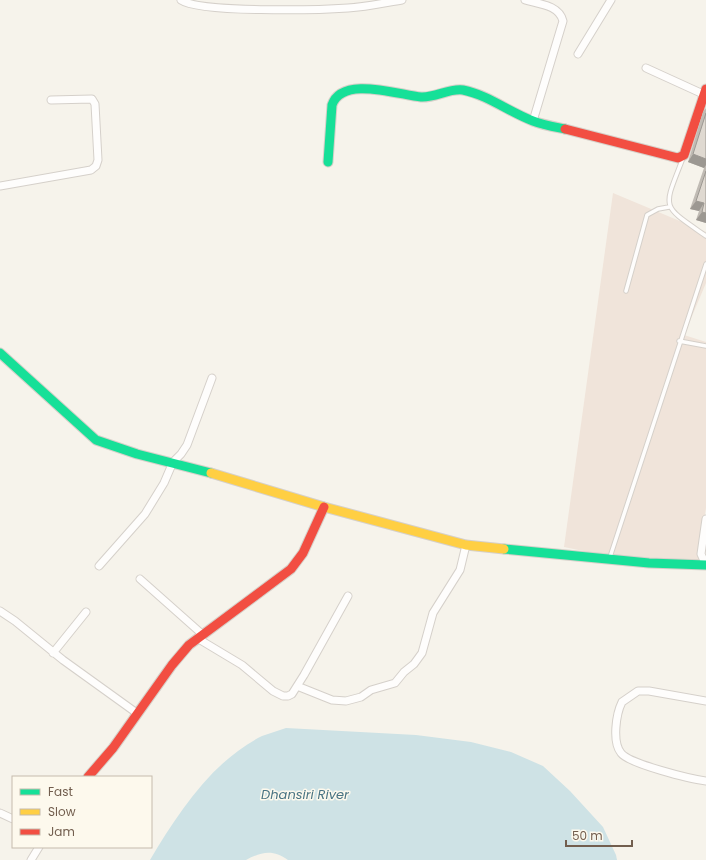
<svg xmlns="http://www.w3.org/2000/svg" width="706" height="860" font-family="Poppins,sans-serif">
  <rect width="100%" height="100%" fill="#f6f3eb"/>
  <path fill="#f0e4da" d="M613,193L706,232V283L684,335L706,342V508L699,552L701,561L622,559L564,547Z"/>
  <path fill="#cee2e5" d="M286,728L416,735L471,742L511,752L543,766L570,791L603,827L616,855L617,860H288C273,849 261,852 246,860H150C178,813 212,761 262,736C270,733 278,731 286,728Z"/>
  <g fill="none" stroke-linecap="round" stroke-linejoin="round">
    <g stroke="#d5d0ca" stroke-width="5.5">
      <path id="lane" d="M683,158C663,210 660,204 706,236
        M626,291L647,215L658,209L669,207
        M679,341L706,346
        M610,557L706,264"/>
    </g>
    <g stroke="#d5d0ca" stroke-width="9">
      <path id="street" d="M181,0C200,13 319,10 348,8C366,7 384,3 402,0
        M525,0C539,4 559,5 563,21L533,121
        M578,54L611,0
        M646,68L703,94
        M0,186L91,170L96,166L98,160L95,104L92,99L51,100
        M706,565L701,554L706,519
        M99,566L145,514L164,483L173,462L181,454L187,445L212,378
        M140,579L202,634
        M0,611L15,621L63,660L138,714
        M197,638L242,665L273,691L283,696H288L292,694L304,675L348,596
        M53,653L86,612
        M297,686L332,700L346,701L361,697L371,690L395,683L404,672L414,664L422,653L433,613L460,570L466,545
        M706,701L649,691H638L622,702C616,714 612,742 621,753C629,764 691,779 706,781
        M0,813L13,819
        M31,860L39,847"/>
    </g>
    <g stroke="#d6d0c9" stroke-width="11">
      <path id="fast" d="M328,162L332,105C342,75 399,95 421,97C435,98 449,88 463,90C488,95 509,112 533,121C543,125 555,127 565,129
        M0,353L96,440L137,454L211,473
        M504,549L649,563L706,565"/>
    </g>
    <g stroke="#d6d0c9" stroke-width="11">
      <path id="slow" d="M211,473L324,507L466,545L504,549"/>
    </g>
    <g stroke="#d6d0c9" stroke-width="11">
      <path id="jam" d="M565,129L678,158L684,155L706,89
        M88,777L113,748L172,665L189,645L291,569L303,553L324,507"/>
    </g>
    <use href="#lane" stroke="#fefdfc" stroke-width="3.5"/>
    <use href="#street" stroke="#fefdfc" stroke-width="7"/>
    <use href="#fast" stroke="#16e098" stroke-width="9"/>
    <use href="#slow" stroke="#ffcf43" stroke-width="9"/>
    <use href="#jam" stroke="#f24e42" stroke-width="9"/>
  </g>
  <path fill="#c0bbb4" d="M706,108V223L696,220L699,211L690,209L704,168L688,162L703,112Z"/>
  <path fill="#9c9892" d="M693,154L706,159V165L704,168L688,162Z
    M696,201L704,203L699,211L690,209Z
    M702,212L706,213V223L696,220Z"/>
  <path fill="#dfd9d1" stroke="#9c9892" d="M706,113V159L693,154Z
    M706,171V213L702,212L704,203L696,201Z"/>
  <g text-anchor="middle" stroke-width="3" stroke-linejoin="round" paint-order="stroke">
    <g font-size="13" font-style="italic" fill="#497483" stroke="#fdf9ed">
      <text x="305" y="799">Dhansiri River</text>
    </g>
  </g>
  <rect x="12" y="776" width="140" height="72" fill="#fdf9ed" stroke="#c5bbad"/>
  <rect x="20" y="789" width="20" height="6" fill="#16e098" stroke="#c5bbad"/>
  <text x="48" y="796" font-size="12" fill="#725e4e">Fast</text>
  <rect x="20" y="809" width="20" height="6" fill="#ffcf43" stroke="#c5bbad"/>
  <text x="48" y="816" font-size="12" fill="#725e4e">Slow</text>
  <rect x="20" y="829" width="20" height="6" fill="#f24e42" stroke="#c5bbad"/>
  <text x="48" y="836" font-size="12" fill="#725e4e">Jam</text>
  <path d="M566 840v6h66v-6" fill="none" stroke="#725e4e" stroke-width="2"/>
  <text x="572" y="840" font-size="12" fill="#725e4e" stroke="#fdf9ed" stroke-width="3" paint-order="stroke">50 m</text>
</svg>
